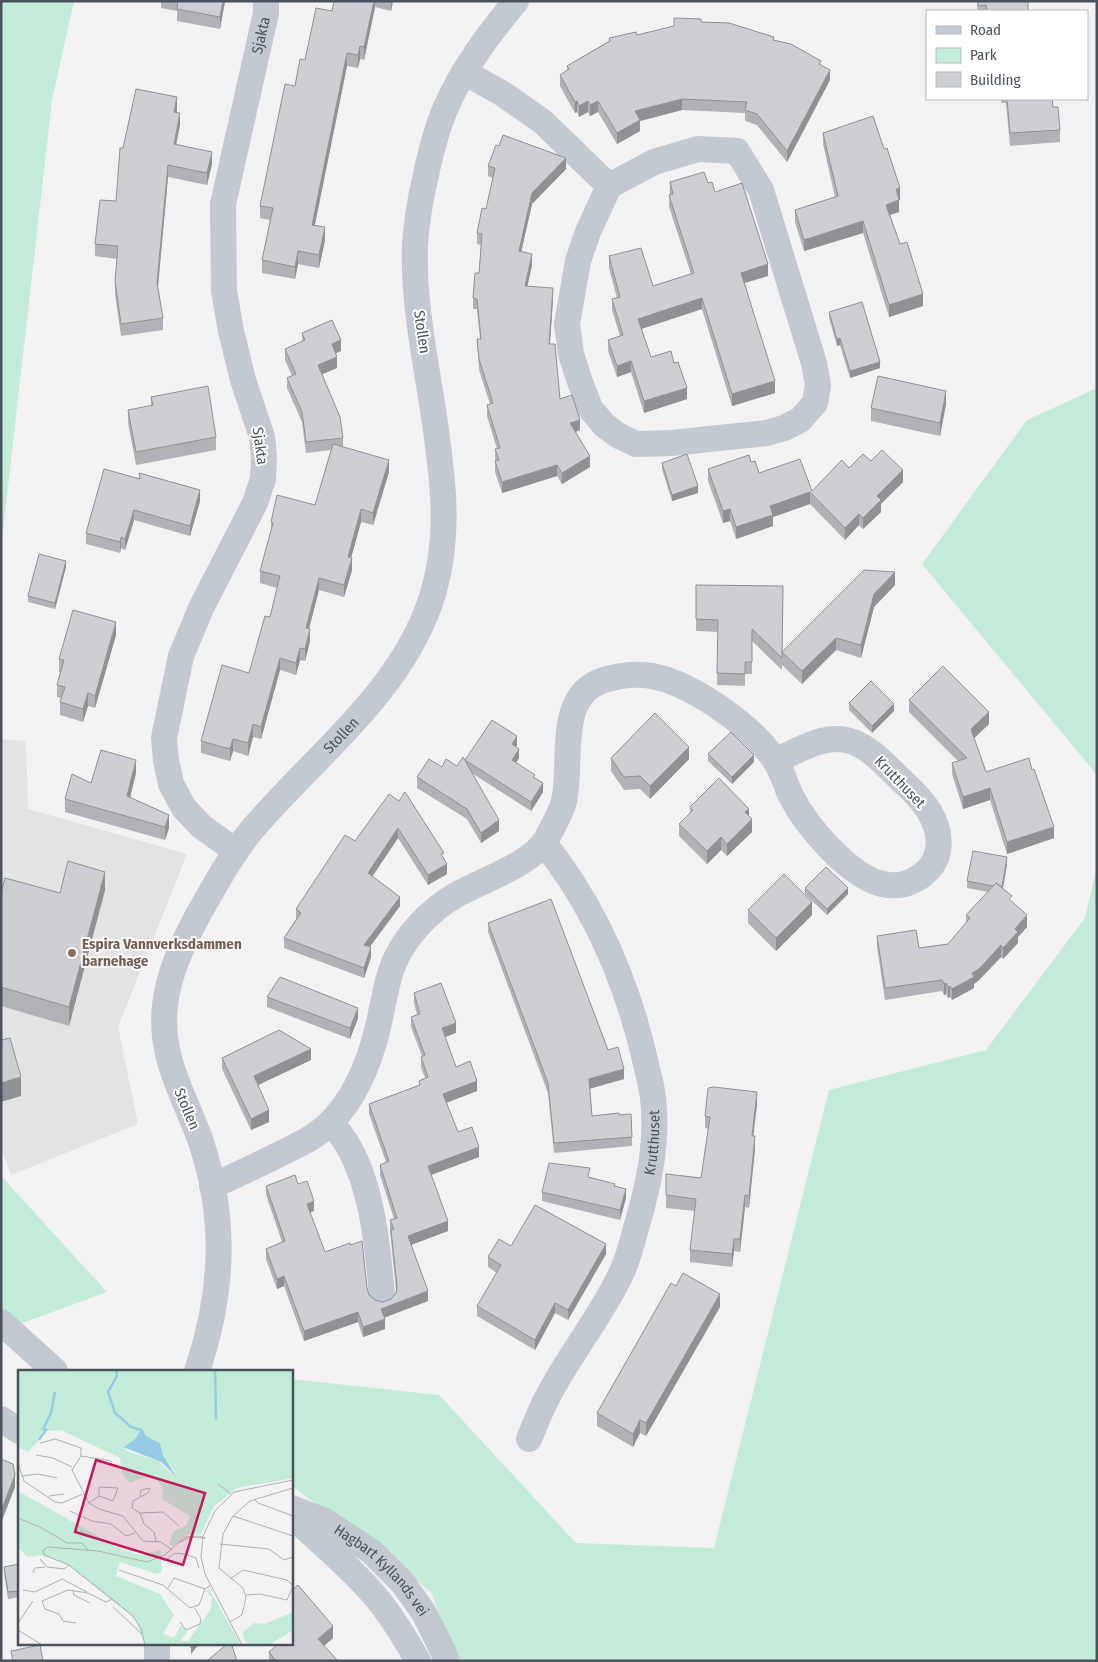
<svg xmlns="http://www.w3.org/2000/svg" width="1098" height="1662" font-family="'Fira Sans Condensed',sans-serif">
  <rect width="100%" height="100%" fill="#f3f1f1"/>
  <path fill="#e4e2e2" d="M1,739L26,741L28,809L187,854L118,1027L138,1124L11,1175L1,1147Z"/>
  <path fill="#c3ecd8" d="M1,1H74L52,100L1,548Z
    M1097,388V775L922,564L1027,420Z
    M1097,867V1661H457L431,1592L291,1485V1379L439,1395L576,1543L714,1548L829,1090L986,1050L1085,918Z
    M1,1174L3,1178L107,1292L1,1331Z"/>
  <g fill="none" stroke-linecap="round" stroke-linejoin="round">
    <g stroke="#c2c9d1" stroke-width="26">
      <path d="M464,72L503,94L543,122L609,186L654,162L698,149L737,151L761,190L814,363L818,385L815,403L800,420L784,428L767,433L671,443L636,444L619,436L604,425L590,408L579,379L571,354L567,324L578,261L588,232L609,186"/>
      <path id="s1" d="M236,851L202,827L184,808L171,784L166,760L164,738L181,656L202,606L255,503L263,479L264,458L262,437L243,380L231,331L224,291L223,204L266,13V1"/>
      <path d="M331,1122C335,1128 341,1134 345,1141C372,1182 378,1248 382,1297"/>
      <path d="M212,1186C233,1177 253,1167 274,1157C293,1147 316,1138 332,1121C355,1097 369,1063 377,1031C388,986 386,961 419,925C430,913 442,903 456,895C482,880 532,865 547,838C553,826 561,813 564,801C573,762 555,695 604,680C617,676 632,674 645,675C687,679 751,725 774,759C782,770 785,783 791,796C806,826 849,876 882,884C897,887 908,885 921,876C949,856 940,822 920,799C914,792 907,786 901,780C886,766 868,744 846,740C822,735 797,751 775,761"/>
      <path d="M1,1322L55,1371"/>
      <path id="s2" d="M197,1371C223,1294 227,1220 201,1142C185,1096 159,1058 165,1006C168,974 183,943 198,915C214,887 230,857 250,832C312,758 397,697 430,603C452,538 443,477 433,410C425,357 413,301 415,246C416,223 420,201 425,179C430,155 436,130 446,107C463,68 489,34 516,1"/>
      <path d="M1,1419L19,1431"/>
      <path id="s3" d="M529,1439C535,1425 540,1411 547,1398C569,1355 600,1318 621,1274C628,1260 632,1243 636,1228C649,1185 658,1142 653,1098C652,1086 648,1075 646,1064C628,984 595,907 544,843"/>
      <path id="s4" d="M291,1508L325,1521L372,1552L402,1582L424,1613L443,1651L447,1661"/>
      <path d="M291,1515C319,1542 350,1566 375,1596C392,1616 405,1638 418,1661"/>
      <path d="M157,1661V1643"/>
    </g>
  </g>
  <path fill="#b1b2b7" d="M161,1H225L220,29L177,21V11L161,8Z
    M334,1H393L391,11L375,7L364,60L360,59L358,68L347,66L315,225L325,240L319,268L298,264L295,279L262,273V260L270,220L260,218V206L295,86L305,60L332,11Z
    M977,1H1028V11H977Z
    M701,22L774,40L821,65L830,80L787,162L757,125L745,121V113L682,110L640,121V131L617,144L598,112L590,116L588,112L579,117L577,112L575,113L560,86V75L567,70V66L609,41V38L637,35Z
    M1001,99H1052L1053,107L1060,130V142L1010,146L1006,103H1001Z
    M177,110L176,112L180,125L176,144L212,164L207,185L168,177L158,288L163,318V330L121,336L115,294V281L117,259L95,256V244L116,201L123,148Z
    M823,133L900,200H899V212L890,215L900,244L923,306L889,317L863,233L804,251L795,222V210L835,197L823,144Z
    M488,166L566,169L532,204L521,251L532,265L527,286L553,299L550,344L560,399L580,430L576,432L590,467L562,484L557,476L502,493L495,472V449H497L487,416V405L490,404L479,370L477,339H480L477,309H473V298L479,273L481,245L477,244V233L486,209L493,178L488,176Z
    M670,182L708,183L715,192L768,276L745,283L775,393L732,406L702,309L641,329L651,357L674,363L687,399L644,413L631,372L617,377L608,351V340L620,336L612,310V299L617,298L609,268V256L653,286L691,274L669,207Z
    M829,312L880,368L850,378L840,345L837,346L829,318Z
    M302,333L341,351L336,353L337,368L322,374L343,438V447L389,472L373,525L361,522L351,558L352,570L344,597L319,590L309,629L310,641L305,661L300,660L296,675L280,670L261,739L253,737L248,756L233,751L230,761L201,753V741L249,673L270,617L277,588L260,583V571L271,533V522L315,505L331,450L306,453L302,422L287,388V378L292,376L285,360V349L302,342Z
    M151,397L216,437V450L136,465L128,423V410L151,406Z
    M946,404L940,436L871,421V408Z
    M871,461L903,482L881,504V512L863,529L859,525L845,540L810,504L773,517V526L736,539L730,521L723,523L708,481V469L751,462L759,473L812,491L849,468Z
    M662,463L698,493L672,501L662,469Z
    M139,473L200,501L190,536L134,520L125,550L121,548L120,553L86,544V533L139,478Z
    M66,567L55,609L28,602V596Z
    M696,585L782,652L895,585L874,607L861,658L836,650L802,684L782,665V655V670L752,641V674H745V686L717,685L718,632L696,631Z
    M116,635L95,708L88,706L83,722L60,715V702L61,698L57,697V685L60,672H59V659Z
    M909,700L989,724L974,738L986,772L1054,838L1007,854L990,800L963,809L952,774V763L958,761L909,712Z
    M849,703L894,711L872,733L849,710Z
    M517,745L516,747L519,758L516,763L535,778L543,792L531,811L473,774L499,831L481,843L467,819L417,788V777L442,767L457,766L465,760Z
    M708,754L754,762L732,784L708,761Z
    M611,758L689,759L650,799L640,789L624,790L611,771Z
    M136,773L130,798L169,828L165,840L65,812V799L91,783Z
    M389,794L444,858L447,874L428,885L398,838L372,876L400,906L370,947L371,957L364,978L284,948V938L296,919V909L355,841Z
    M690,807L749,816L752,832L727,856L721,850L707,864L679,836V824L690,814Z
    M1007,864L1003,888L1027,927L1018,937V943L1003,959L1001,957L979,980L974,984V988L952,1000L950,997L948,998L946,994L944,995L942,991L885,1000L877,947V936L919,948L948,944L966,923V915L988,892L967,888V881Z
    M805,888L848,894L827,915L805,894Z
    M105,890L69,1026L1,1006V893H60Z
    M748,910L812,915L776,951L748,923Z
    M488,923L608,1050L624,1079L590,1088L592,1116L619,1115L632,1137V1146L554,1153L548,1093L488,932Z
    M414,993L456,1033L445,1037L456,1067L477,1091L446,1103L458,1132L479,1157L431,1175L448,1231L411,1245L428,1301L384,1317L385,1329L363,1337L358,1322L304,1341L284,1286L277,1289L266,1259V1249L282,1242L266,1195V1186L298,1184L314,1211L310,1212L325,1252L367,1288L369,1295L375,1300L383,1302L391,1299L396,1293V1290L390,1230V1220L394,1219L380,1175V1165L386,1162L369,1114V1104L419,1086V1081L425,1078L421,1067V1057L422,1056L411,1027V1017L417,1015L414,1003Z
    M267,997L358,1018L350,1039L267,1007Z
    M222,1058L311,1060L258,1085L269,1122L251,1130L222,1069Z
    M757,1104L753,1136L755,1149L749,1208L745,1207L740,1252L734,1251L732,1267L690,1262V1250L695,1211L666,1208V1174L701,1178L709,1129L705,1128V1116Z
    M590,1177L615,1186L626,1198L620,1220L542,1201V1192Z
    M511,1246L606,1254L568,1320L555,1313L535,1350L477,1316V1306L497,1273L488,1267V1257Z
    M720,1307L646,1436L640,1433L633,1447L597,1426V1413Z
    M19,1564V1597L8,1599L4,1573V1567Z
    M333,1638L324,1646L338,1661H269V1652Z"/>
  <path fill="#909195" d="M223,1H225L220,29V17Z
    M374,1H375V7L364,60V47Z
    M391,1H393L391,11Z
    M360,46V59L358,68V55Z
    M347,53V66L312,238V225Z
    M830,70V80L787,162V151Z
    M177,97V110L174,124V112Z
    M682,99V110L640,121V131L617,144V133L635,111Z
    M577,101V112L575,113V102Z
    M588,101V112L579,117V106Z
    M598,101V112L590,116V105Z
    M180,113V125L174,156V144Z
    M212,152V164L207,185V173Z
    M566,158V169L532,204L519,262V251L532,193Z
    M168,165V177L157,296V283Z
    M900,188V200L896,201V189Z
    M899,200V212L886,216V205Z
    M863,221V233L804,251V240Z
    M325,227V240L319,268V255Z
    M298,251V264L295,279V267Z
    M532,254V265L525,297V286Z
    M768,264V276L741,284V273Z
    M553,288V299L549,355V344Z
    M923,294V306L889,317V305Z
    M702,298V309L638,330V319Z
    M840,338V345L837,346V339Z
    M341,340V351L332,355V344Z
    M337,357V368L318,376V365Z
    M631,361V372L617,377V366Z
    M880,362V368L850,378V371Z
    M775,381V393L732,406V394Z
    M687,388V399L644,413V401Z
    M946,391V404L940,436V423Z
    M580,420V430L570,434V423Z
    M590,456V467L562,484V473Z
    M389,460V472L373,525V513Z
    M557,465V476L502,493V482Z
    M903,470V482L881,504V512L863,529V518L877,496Z
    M698,486V493L672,501V495Z
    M200,490V501L190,536V526Z
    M810,492V504L773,517V526L736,539V527L770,506Z
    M361,509V522L348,569V557Z
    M730,509V521L723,523V511Z
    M134,510V520L125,550V539Z
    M859,514V525L845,540V528Z
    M121,537V548L120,553V542Z
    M352,558V570L344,597V585Z
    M66,561V567L55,609V603Z
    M895,572V585L874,607L861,658V645L874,594Z
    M319,578V590L306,640V628Z
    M116,622V635L95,708V696Z
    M310,629V641L305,661V649Z
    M836,638V650L802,684V671Z
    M300,648V660L296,675V663Z
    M280,658V670L261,739V727Z
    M88,693V706L83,722V709Z
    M894,704V711L872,733V726Z
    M989,712V724L971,741V729Z
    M253,724V737L248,756V743Z
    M517,736V745L512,753V744Z
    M233,739V751L230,761V749Z
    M689,747V759L650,799V786Z
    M519,749V758L512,769V760Z
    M754,755V762L732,784V777Z
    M136,760V773L127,809V796Z
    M543,783V792L531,811V802Z
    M990,788V800L963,809V797Z
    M749,809V822L745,812Z
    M169,815V828L165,840V827Z
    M752,819V832L727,856V844Z
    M499,820V831L481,843V833Z
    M1054,827V838L1007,854V842Z
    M398,828V838L368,883V873Z
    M721,837V850L707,864V851Z
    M1007,857V864L1002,894V888Z
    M447,864V874L428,885V875Z
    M105,872V890L69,1026V1007Z
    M848,888V894L827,915V909Z
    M400,897V906L364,954V945Z
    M812,902V915L776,951V938Z
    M1027,915V927L1018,937V943L1003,959V948L1015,929Z
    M1001,945V957L979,980L974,984V988L952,1000V989Z
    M371,947V957L364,978V968Z
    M946,983V994L944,995V984Z
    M950,986V997L948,998V987Z
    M358,1008V1018L350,1039V1028Z
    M456,1023V1033L442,1038V1028Z
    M311,1049V1060L254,1087V1076Z
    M624,1069V1079L589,1089V1079Z
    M21,1077V1096L1,1102V1083Z
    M477,1081V1091L443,1104V1094Z
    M757,1092V1104L752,1148V1136Z
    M269,1110V1122L251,1130V1119Z
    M755,1136V1149L749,1208V1196Z
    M479,1147V1157L428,1176V1166Z
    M626,1189V1198L620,1220V1210Z
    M745,1195V1207L740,1252V1239Z
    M314,1201V1211L307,1214V1204Z
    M448,1221V1231L408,1246V1236Z
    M734,1239V1251L732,1267V1254Z
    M606,1244V1254L568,1320V1310Z
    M284,1276V1286L277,1289V1279Z
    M428,1291V1301L381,1319V1309Z
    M720,1294V1307L646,1436V1423Z
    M555,1303V1313L535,1350V1340Z
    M358,1312V1322L304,1341V1331Z
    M385,1319V1329L363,1337V1327Z
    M640,1420V1433L633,1447V1434Z
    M15,1475V1487L1,1523V1511Z
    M333,1626V1638L318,1651V1639Z
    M195,1643H200L191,1654V1648Z"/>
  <path fill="#cecfd5" stroke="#909195" d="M178,1H223L220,17L177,9Z
    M334,1H374L364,47L360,46L358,55L347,53L312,225L325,227L319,255L298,251L295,267L262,260L273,208L260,206L285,84L295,86L300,59L305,60L316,8L332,11Z
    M978,1H1028V11H987L986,5L978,6Z
    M674,18L701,19V22L729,23L774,37L773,40L791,44L821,61L819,64L830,70L787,151L757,114L745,110L747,102L682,99L635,111L640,120L617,133L598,101L590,105L588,101L579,106L577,101L575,102L560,75L569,69L567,66L610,41L609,38L636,32L637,35L674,26Z
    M136,89L177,97L174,112L180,113L174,144L212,152L207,173L168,165L157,283L163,318L121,324L115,281L118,246L95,244L100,200L116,201L120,148H123Z
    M1007,99H1052L1053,107H1058L1060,130L1010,133Z
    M873,116L884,149L887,148L900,188L896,189L899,200L886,205L900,244L907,242L923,294L889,305L863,221L804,240L795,210L838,196L823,133Z
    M503,135L566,158L532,193L519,251L532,254L525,286L553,288L549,344H555L560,399L572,395L580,420L570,423L590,456L562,473L557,465L502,482L495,461L499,460L495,449L500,448L487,405L493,403L479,359L477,339H481L477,299L473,298L475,273H479L482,234L477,233L482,208L486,209L495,168L488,166L496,145L499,146Z
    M704,172L708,183L712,182L715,192L742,183L768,264L741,273L775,381L732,394L702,298L638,319L651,357L671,351L674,363L678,362L687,388L644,401L631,361L617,366L608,340L623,335L612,299L620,297L609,256L641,248L653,286L694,273L669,195L673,194L670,182Z
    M862,302L880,362L850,371L840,338L837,339L829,312Z
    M332,320L341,340L332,344L337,357L318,365L340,417L343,438L306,442L302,412L287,378L296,374L285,349L305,340L302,333Z
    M878,376L946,391L940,423L871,408Z
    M208,386L216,437L136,452L128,410L153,405L151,397Z
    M333,444L389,460L373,513L361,509L348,557L352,558L344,585L319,578L306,628L310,629L305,649L300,648L296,663L280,658L261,727L253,724L248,743L233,739L230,749L201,741L222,665L249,673L265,616L270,617L280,576L260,571L273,523L271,522L277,495L315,505Z
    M882,450L903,470L877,496L881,500L863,518L859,514L845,528L810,492L770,506L773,515L736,527L730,509L723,511L708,469L749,455L751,462L755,461L759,473L800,459L812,491L842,460L849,468L863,454L871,461Z
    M687,454L698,486L672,495L662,463Z
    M104,469L140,479L139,473L200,490L190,526L134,510L125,539L121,537L120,542L86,533Z
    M39,554L66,561L55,603L28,596Z
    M864,570L895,572L874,594L861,645L836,638L802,671L782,652Z
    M696,585L783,586L782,658L752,629V662H745V674L717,673L718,620L696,619Z
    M73,610L116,622L95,696L88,693L83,709L60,702L65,687L57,685L64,660L59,659Z
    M943,666L989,712L971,729L986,772L1029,758L1032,770L1034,769L1054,827L1007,842L990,788L963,797L952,763L967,758L909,700Z
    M871,681L894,704L872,726L849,703Z
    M655,713L689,747L650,786L640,776L624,777L611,758Z
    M492,720L517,736L512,744L519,749L512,760L535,775L533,777L543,783L531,802L465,760Z
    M731,732L754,755L732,777L708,754Z
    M101,750L136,760L127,796L169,815L165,827L65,799L72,774L91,783Z
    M463,757L499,820L481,833L467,809L417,777L429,759L442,767L446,759L457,766Z
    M719,778L749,809L745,812L752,819L727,844L721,837L707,851L679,824L693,810L690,807Z
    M405,792L444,853L441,854L447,864L428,875L398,828L368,873L400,897L364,945L371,947L364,968L284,938L301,913L296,909L345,835L355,841L389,794L399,801Z
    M973,851L1007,857L1002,887L996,883L993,886L967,881Z
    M68,861L105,872L69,1007L1,987V893L5,878L60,893Z
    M826,867L848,888L827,909L805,888Z
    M784,874L812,902L776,938L748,910Z
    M996,883L1012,896L1009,899L1027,915L1015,929L1018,932L1003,948L1001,945L979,969L972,973L974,977L952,989L950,986L948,987L946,983L944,984L942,980L885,988L877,936L916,930L919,948L948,944L970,918L966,915Z
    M551,899L608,1050L618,1047L624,1069L589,1079L592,1116L619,1113V1115L631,1114L632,1137L554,1143L548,1083L488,923Z
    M280,977L358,1008L350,1028L267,997Z
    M441,983L456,1023L442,1028L456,1067L470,1061L477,1081L443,1094L458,1132L472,1127L479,1147L428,1166L448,1221L408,1236L428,1291L381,1309L385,1319L363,1327L358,1312L304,1331L284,1276L277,1279L266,1249L285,1241L266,1186L295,1175L298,1184L307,1181L314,1201L307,1204L325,1252L350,1243V1245L362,1241L367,1288L369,1295L375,1300L383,1302L391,1299L396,1293L397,1286L391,1230L394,1229L390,1220L397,1218L380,1165L389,1161L369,1104L420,1085L419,1081L428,1077L421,1057L425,1055L411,1017L420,1014L414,993Z
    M279,1030L311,1049L254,1076L269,1110L251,1119L222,1058Z
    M10,1038L21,1077L1,1083V1040Z
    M714,1087L757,1092L752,1136H755L749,1196L745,1195L740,1239H734L732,1254L690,1250L696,1199L666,1195V1174L701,1178L710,1117L705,1116L708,1088Z
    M549,1163L590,1168L588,1177L615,1184L614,1186L626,1189L620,1210L542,1192Z
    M535,1205L606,1244L568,1310L555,1303L535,1340L477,1306L501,1265L488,1257L499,1239L511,1246Z
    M683,1273L720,1294L646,1423L640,1420L633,1434L597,1413L671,1283L676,1286Z
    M1,1459L13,1464L15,1475L1,1511Z
    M19,1564V1591L8,1592L4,1567Z
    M298,1585L333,1626L318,1639L338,1661H276L269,1652L279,1643H291V1591Z
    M191,1643H195L191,1648Z
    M228,1643H231L237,1661H207Z
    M40,1645L43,1661H13L11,1651Z"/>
  <circle fill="#8d6e63" stroke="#fff" stroke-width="2" cx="72" cy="953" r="5"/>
  <g text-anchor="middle" stroke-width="4" stroke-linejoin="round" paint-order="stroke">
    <g font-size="15" fill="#4a525d" stroke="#fff">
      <text dy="5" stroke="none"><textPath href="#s1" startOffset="874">Sjakta</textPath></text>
      <text transform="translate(422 332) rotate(82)" y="5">Stollen</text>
      <text transform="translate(260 446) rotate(82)" y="5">Sjakta</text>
      <text dy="5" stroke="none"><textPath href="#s2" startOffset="704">Stollen</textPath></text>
      <text transform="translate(900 782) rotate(46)" y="5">Krutthuset</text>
      <text transform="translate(187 1109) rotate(67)" y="5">Stollen</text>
      <text dy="5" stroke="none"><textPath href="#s3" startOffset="325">Krutthuset</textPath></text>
      <text dy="5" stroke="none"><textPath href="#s4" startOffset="112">Hagbart Kyllands vei</textPath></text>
    </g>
    <g font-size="15" font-weight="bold" fill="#785e54" stroke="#fff" text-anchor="start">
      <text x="82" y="949">Espira Vannverksdammen<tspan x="82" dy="17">barnehage</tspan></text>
    </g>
  </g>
  <g transform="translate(18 1370)">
    <rect width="275" height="275" fill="#f3f1f1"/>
    <path d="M0,0H275V108L219,118L196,136L183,164L169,165L154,176L151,173L156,161L169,155L172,146L144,129L145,118L138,109L131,105L112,113L104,103L102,88L43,60L29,61L10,82L0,77ZM124,58L128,66L142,73L145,85L158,103L152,102L140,91L109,81L105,76L117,69ZM0,121L103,179L121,185L143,180L144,201L139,204L102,192L98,206L142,224L156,245L145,264L156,268L163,255L169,262L162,271H170L193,239L194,228L188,221L191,219L223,275H127L117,249L50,195L24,185L10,187L0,178ZM275,242V260L251,275H231L227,270L224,263L236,253L247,254Z" fill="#c3ecd8" fill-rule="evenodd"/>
    <path d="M124,58L128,66L142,73L145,85L158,106L143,92L105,77L117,69Z" fill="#94cce6"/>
    <path fill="none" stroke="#94cce6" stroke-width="2.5" d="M98,0L99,6L90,22L97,43L113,57L123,60M197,0L198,50M21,70L28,60L25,59L33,43L37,22"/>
    <path fill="none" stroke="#afb1b6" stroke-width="1" d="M22,73L37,69L63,78V86L54,100L71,133L81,139L105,146L125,171L143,172L154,180M18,85L35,88L54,97M63,86L93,91M0,93L6,111L37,132L44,133L65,124M3,106L20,104L39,108M200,114L213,124M31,126L46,124M122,126L123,120L132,118L130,123L115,131L114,138L122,143L145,142L161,156M236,129L240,133L275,146M71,133L81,126V117L100,118L95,131L81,126M52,141L74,151L93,154L108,166L117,163M122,143L126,154L136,162L138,171M215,146L275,166M0,148L24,158L49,173H64L70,180M202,174L251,179L266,190L275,187M143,188L147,191L157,183L167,184L178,188L181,198M22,189L29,197L46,199L51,195M101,200L145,215L172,238L181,235L187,219L193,215M15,203L17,198L27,197M212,209L225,200L269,210L275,216L269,230L242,224L228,225M150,218L156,208L187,219M5,220L17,222L44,209L69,222M55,220L56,225L72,233M95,237L125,265M162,252L168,260L182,254L183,249L177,238M212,252L224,245L228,227L225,218L201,198L205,164L215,146L232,131L275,118M0,253L15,231M58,253L45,251L41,244L27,239L24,231L50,220L70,223L88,232L95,229M0,260L24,275M127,275L123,258L114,245L51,195L26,185L25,180L30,177L80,181L129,192L147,185L162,171L168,167L180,166L187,168L173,167L160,173M224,275L187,204L183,187L185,166L197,141L216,122L275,110"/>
    <path fill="#c2185b" fill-opacity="0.15" stroke="#c2185b" stroke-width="2.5" d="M78,90L187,123L165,195L57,162Z"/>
    <rect width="275" height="275" fill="none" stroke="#4a525d" stroke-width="2.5"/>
  </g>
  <rect width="1098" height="1662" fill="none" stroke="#4a525d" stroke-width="5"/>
  <rect x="926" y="10" width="162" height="90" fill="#ffffff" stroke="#b7babe"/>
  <rect x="936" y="26" width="25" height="8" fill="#c2c9d1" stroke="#b7babe"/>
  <text x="970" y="35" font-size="15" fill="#4a525d">Road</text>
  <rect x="936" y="48" width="25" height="15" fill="#c3ecd8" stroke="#b7babe"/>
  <text x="970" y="60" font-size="15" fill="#4a525d">Park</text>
  <rect x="936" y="72" width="25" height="15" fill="#cecfd5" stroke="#b7babe"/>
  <text x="970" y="85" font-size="15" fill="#4a525d">Building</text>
</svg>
